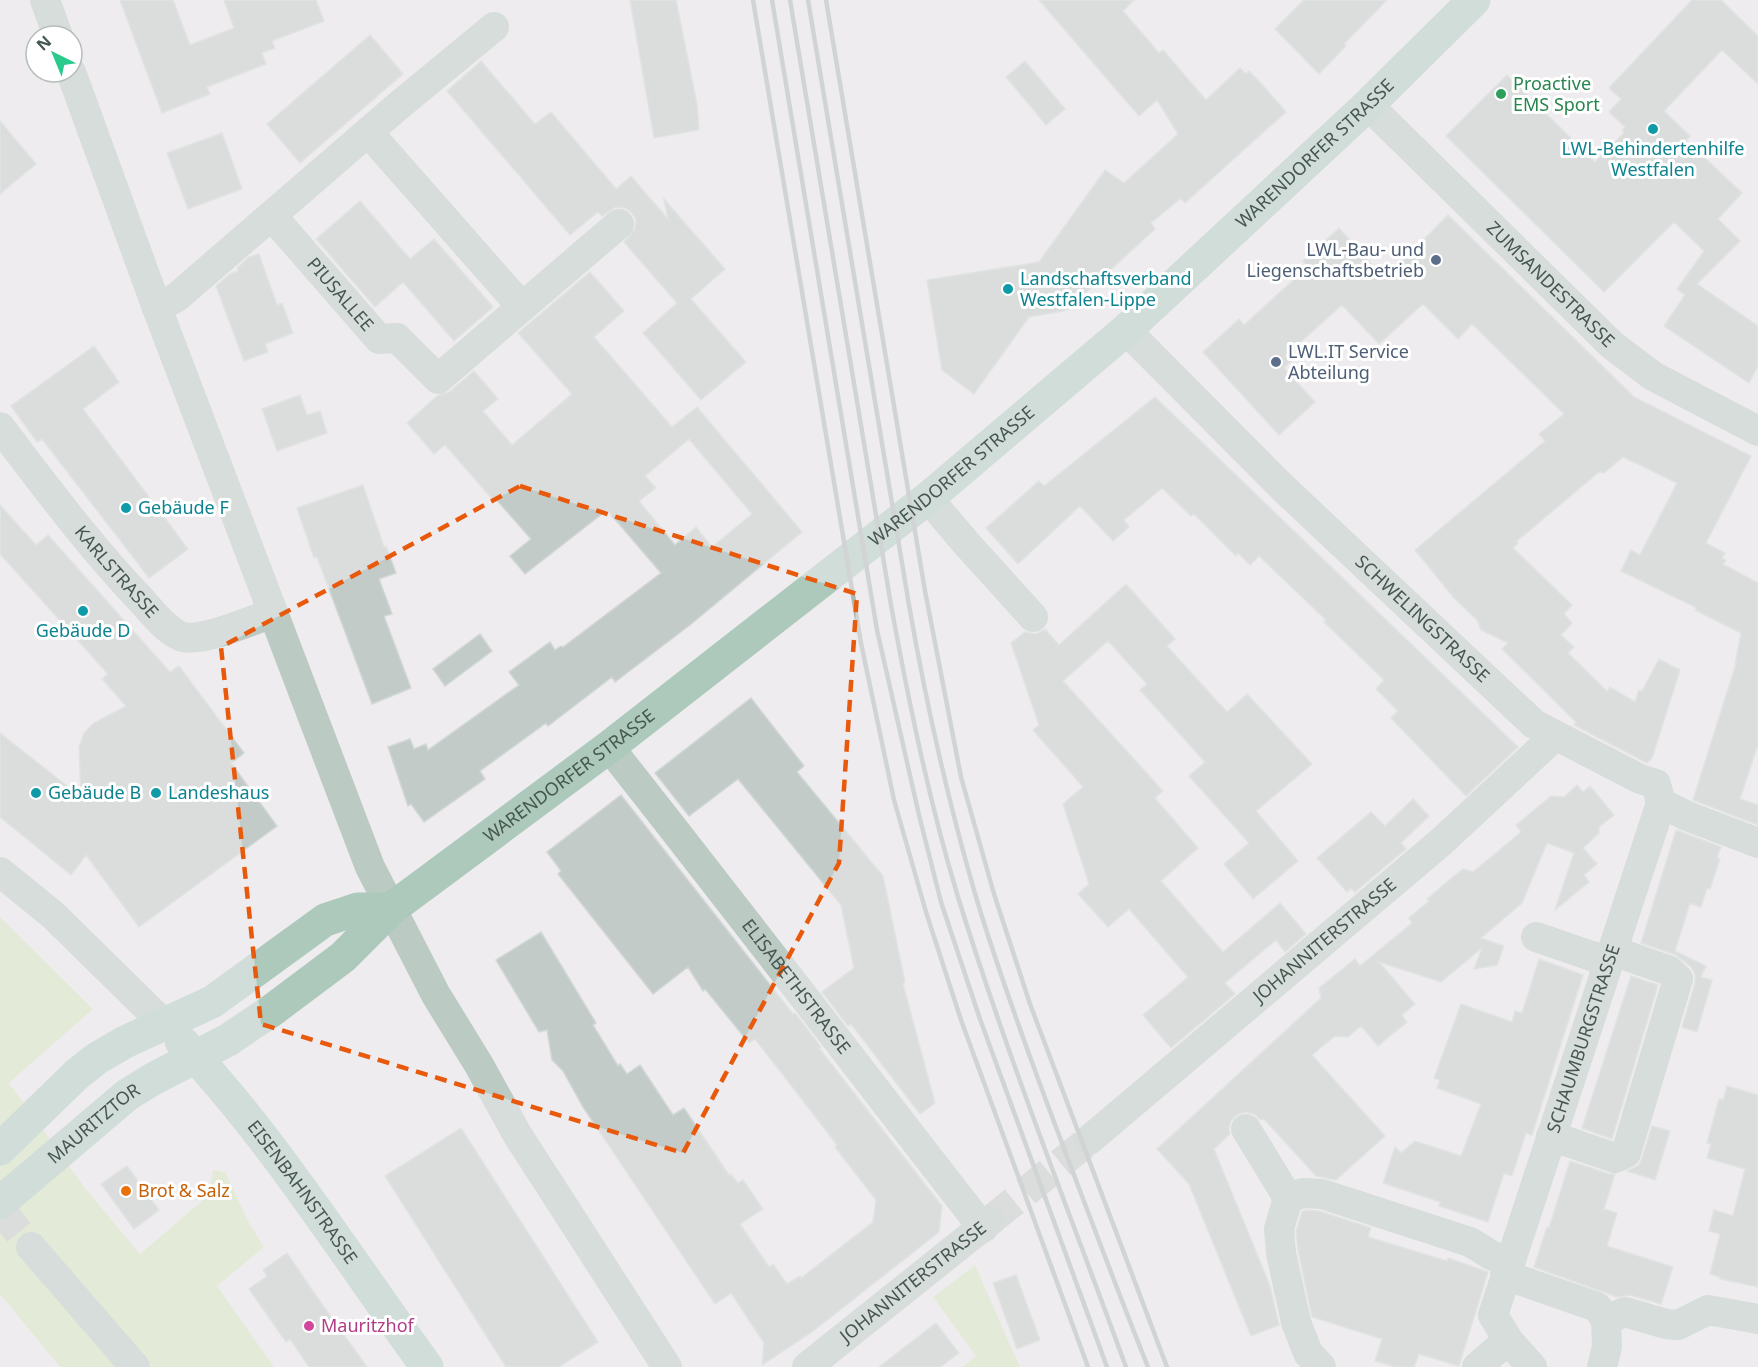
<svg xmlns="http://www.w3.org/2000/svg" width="1758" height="1367" font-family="'Noto Sans',sans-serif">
  <rect width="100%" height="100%" fill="#eeecee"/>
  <path fill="#d6e9bc" d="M0,917L93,1009L9,1083L85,1188L140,1254L209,1195L213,1170L225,1172L248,1221L264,1247L217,1286L274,1367H60L0,1294Z
    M975,1265L1020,1367H962L976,1356L933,1297Z"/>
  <path fill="#c3cbc8" stroke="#d0d7d5" stroke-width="1.5" fill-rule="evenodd" d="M120,0H173L190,45L234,28L224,0H316L324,21L272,41L275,48L262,53L266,64L207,87L210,94L162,113Z
    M630,0H676L697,104L699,130L654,138Z
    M1039,0H1134L1123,11L1159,53L1163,50L1206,100L1240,68L1246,74L1249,71L1259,81L1286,112L1185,203L1181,198L1151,223L1155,229L1068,309L1063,311L1029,317L974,394L942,370L927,280L1039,262L1105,170L1124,183L1178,134L1157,100L1139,116Z
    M1304,0H1387L1344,44L1346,46L1319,74L1275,29Z
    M1692,0H1721L1758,36V84L1722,50L1664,111L1690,136L1686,140L1742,193L1718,219L1740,241L1697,284L1758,326V366L1749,383L1664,326L1685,295L1677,289L1704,251L1674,222L1604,292L1446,136L1507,75L1595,162L1624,133L1622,130L1625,127L1609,112L1621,99L1609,88Z
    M370,35L403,74L300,163L267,124Z
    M481,61L535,124L551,112L616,189L631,176L668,219L664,199L725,269L691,299L746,362L701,400L643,333L677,303L624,242L635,229L636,220L632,213L625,208L616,207L602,216L598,212L570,235L447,91Z
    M1025,61L1065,109L1046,125L1006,77Z
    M0,121L36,164L0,194Z
    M222,133L242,189L188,209L167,153Z
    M360,201L410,259L434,239L493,307L454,341L403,282L375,307L316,239Z
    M1448,215L1634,397L1751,456L1706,543L1725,553L1722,558L1726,560L1723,564L1758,583V744L1740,799L1758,805V825L1693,800L1736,664H1735L1741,633L1695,610L1697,608L1621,571L1631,550L1640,555L1677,483L1623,457L1604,473L1599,472L1517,541L1518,543L1513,548L1572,605L1564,614L1572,623L1561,635L1574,647L1568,653L1607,691L1610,687L1635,702L1639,690L1642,691L1659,659L1680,670L1652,758L1647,763L1574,725L1576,722L1502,649L1508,643L1481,630L1477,620L1454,598L1415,550L1545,441L1539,434L1564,414L1472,324L1458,339L1423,304L1379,344L1342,305L1285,356L1291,361L1284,368L1315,402L1279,435L1203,352L1239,319L1244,325L1279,293L1308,267L1303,261L1339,228L1385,279Z
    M259,254L277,305L282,303L293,333L265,344L268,352L244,361L216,286L230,274L238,271L237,268L249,257Z
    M590,272L624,311L594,337L672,427L697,407L802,532L690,625L615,682L612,677L548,726L546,723L480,771L485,779L424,822L411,804L408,806L388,747L410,739L414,749L426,744L428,750L519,685L509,672L550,642L555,650L561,646L563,647L661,573L607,510L525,574L510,556L531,539L495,498L493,500L445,445L434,454L407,423L437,396L449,392L474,371L498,399L483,411L512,445L572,394L518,333ZM689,439L752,514L712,547L696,527L675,545L639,501L656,488L645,476Z
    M94,346L119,382L83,409L188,549L149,578L42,439L37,442L11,406Z
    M300,395L307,415L320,411L327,433L277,451L262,409Z
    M1155,397L1518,747L1466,796L1391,718L1398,711L1376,689L1384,680L1324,622L1326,620L1259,556L1250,565L1238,553L1236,556L1194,514L1191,516L1162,488L1124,520L1129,527L1113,541L1080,506L1018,564L986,528L1039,481L1044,486Z
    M363,485L384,547L386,546L396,573L379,579L392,614L384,616L411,688L372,704L317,557L314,558L297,508Z
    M0,505L36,545L48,535L170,672L179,666L244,753L231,763L277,826L139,927L86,855L71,875L0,817V733L81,797L79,747L84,733L94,723L126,706L102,679L108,674L0,554Z
    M1126,584L1175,639L1167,646L1227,712L1247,694L1312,764L1256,811L1298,861L1253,899L1224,864L1249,843L1189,776L1205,762L1140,690L1147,684L1108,641L1063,681L1163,791L1155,798L1198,848L1161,881L1223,952L1280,903L1306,934L1285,952L1276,940L1225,983L1235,994L1171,1048L1143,1015L1188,977L1129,909L1108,927L1078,894L1089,884L1063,804L1083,787L1033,730L1039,725L1011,643L1025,632L1036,634L1045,629L1059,645Z
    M480,634L492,651L445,686L433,669Z
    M751,698L804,766L797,772L883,876L905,982L903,984L935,1103L920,1114L851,1024L848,1026L822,992L854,968L841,905L738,779L689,816L655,773Z
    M1577,785L1583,792L1590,786L1614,815L1599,827V833L1583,848L1597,864L1584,875L1589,882L1555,910L1574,853L1547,843L1522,903L1481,938L1504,946L1497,965L1474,969L1482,948L1441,982L1379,962L1415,1004L1402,1015L1407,1022L1378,1046L1361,1026L1348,1037L1335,1036L1312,1055L1385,1136L1336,1180L1316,1176L1264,1119L1261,1120L1254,1114L1245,1112L1237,1115L1231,1121L1229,1129L1230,1134L1214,1149L1270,1286L1279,1325L1251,1336L1189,1184L1157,1149L1321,998L1319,988L1355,959L1360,966L1412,923L1409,918L1429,901L1427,899L1454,876L1463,869L1473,872L1521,832L1516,825L1551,796L1564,797Z
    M621,795L793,1014L795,1013L821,1047L819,1048L942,1206L939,1232L812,1332L762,1365L764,1343L731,1293L715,1304L583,1107L563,1071L552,1060L547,1030L539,1032L496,960L541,932L596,1023L593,1025L618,1066L620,1064L627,1074L640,1065L673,1115L684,1108L729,1175L731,1174L738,1183L743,1180L763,1209L740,1224L769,1267L773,1264L787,1284L800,1276L801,1278L873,1222L876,1200L835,1147L837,1145L755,1039L749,1043L705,989L703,991L688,967L653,994L558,874L561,871L547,852Z
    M1413,799L1429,816L1401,843L1406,849L1355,892L1351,888L1347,892L1317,858L1371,812L1385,826Z
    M1676,830L1721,847L1717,858L1720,859L1710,889L1707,888L1701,907L1690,903L1675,951L1706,966L1701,977L1712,980L1697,1032L1682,1027L1695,983V974L1691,967L1676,955L1641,943Z
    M1539,959L1583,975L1532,1135L1526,1133L1512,1176L1504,1173L1488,1222L1439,1206L1440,1202L1383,1183L1395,1147L1401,1153L1415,1141L1461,1156L1481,1104L1437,1088L1440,1080L1434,1078L1461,1004L1512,1022L1515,1011L1522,1013Z
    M1631,976L1658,985L1612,1139L1582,1128Z
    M1727,1086L1758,1095V1287L1720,1279V1277L1710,1274L1720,1234L1709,1231L1714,1210L1733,1216L1745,1169L1707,1158L1711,1144L1707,1143L1719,1099L1723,1100Z
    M1652,1126L1670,1131L1655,1180L1627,1171L1639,1165L1642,1158Z
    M461,1128L598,1342L559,1367H506L385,1176Z
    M1570,1161L1609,1174H1615L1604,1209L1617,1213L1607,1246L1673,1267L1661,1304L1630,1295L1617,1297L1534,1267L1547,1227L1549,1228Z
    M127,1166L159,1210L134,1229L101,1184Z
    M1305,1210L1319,1211L1371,1228L1368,1237L1447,1261L1448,1258L1488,1272L1459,1366L1419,1354L1414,1367H1396L1375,1361L1382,1339L1312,1317L1298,1250L1296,1231L1302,1212Z
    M287,1253L317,1297L367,1367H309L290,1339L286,1342L249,1289L267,1276L263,1270Z
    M1016,1275L1040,1340L1017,1349L993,1283Z
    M936,1323L959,1353L940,1367H879Z"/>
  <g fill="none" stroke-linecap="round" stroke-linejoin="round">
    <path stroke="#c4c7c6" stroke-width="30" stroke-dasharray="30 15" stroke-linecap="butt" d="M0,1209L31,1247
      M991,1220L1089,1140"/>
    <g stroke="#bbcac2" stroke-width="30">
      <path d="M45,0L58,36"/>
      <path d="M71,72L157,308L370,867L436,995L479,1065L517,1134L667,1367"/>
      <path id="s1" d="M1368,105L1612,345L1653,376L1758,431"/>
      <path d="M368,132L522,307"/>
      <path id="s2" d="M272,216L379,339L397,338L438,379L619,224"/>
      <path d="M157,308L177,297L397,107L494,27"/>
      <path id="s3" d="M1126,330L1281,486L1534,724L1640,779L1656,784L1661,803L1687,816L1758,843"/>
      <path id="s4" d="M0,427C46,487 90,547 143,602C153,613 165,629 180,636C200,644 252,620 273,613"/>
      <path d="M928,498L966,543L1033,617"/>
      <path id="s5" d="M609,747C735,906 858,1068 983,1228"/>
      <path d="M0,872L53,915L165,1025"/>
      <path d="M1536,937L1609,962"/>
      <path d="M1246,1129L1288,1198L1279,1229L1281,1253L1296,1322L1308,1353L1321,1367"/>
      <path d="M1551,1136L1615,1158L1626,1153L1678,979L1670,971L1613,951"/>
      <path id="s6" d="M1089,1140L1441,842L1555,736"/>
      <path d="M1288,1198L1303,1193L1322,1194L1470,1242L1491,1255L1509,1262"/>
      <path d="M31,1247L135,1367"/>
      <path d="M1505,1275L1597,1307L1606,1320L1607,1347L1602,1367"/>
      <path d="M1606,1320L1625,1312L1666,1324L1678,1325L1708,1310L1758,1319"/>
      <path id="s7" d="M807,1367L991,1220"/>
      <path d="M1477,1367L1508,1340"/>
      <path id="s8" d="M1532,1367L1508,1340L1493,1315L1661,803"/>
    </g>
    <g stroke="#adc9bc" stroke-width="33">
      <path id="s9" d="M181,1041C274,1140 347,1257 427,1367"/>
      <path d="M0,1149L76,1075L96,1059L125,1042L212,1002L325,920L358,909H391"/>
      <path id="s10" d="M0,1203L127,1095L153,1079L228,1040L271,1011L343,957L391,909L609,747L928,498L1126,330L1368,105L1474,0"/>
    </g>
    <path stroke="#aeb5b3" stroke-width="4.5" d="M753,0L861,643L894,800L926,912L961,1020L1088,1367
      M772,0L877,630L919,815L941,902L980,1019L1107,1367
      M790,0L891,605C909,703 929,801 958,897C1007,1056 1069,1211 1126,1367
      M808,0L909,605C926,703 948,801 976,897C996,964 1020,1030 1044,1095C1078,1186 1112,1277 1148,1367
      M826,0L925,591L961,777L994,894L1030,1004L1167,1367"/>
  </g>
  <path d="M0 0H1758V1367H0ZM520,486L857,594L839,863L683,1153L261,1024L221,647Z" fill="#eeecee" fill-opacity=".55" fill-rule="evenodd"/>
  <path fill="none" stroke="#e8590c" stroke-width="4.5" stroke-dasharray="12 8" stroke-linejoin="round" d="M520,486L857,594L839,863L683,1153L261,1024L221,647Z"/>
  <circle fill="#2e9e5b" stroke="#fff" stroke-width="2" cx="1501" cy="94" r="6"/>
  <g fill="#0f9aa8" stroke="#fff" stroke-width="2">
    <circle cx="1653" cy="129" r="6"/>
    <circle cx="1008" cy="289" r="6"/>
    <circle cx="126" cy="508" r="6"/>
    <circle cx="83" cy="611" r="6"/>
    <circle cx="36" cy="793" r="6"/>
    <circle cx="156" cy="793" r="6"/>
  </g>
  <g fill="#5c6f8a" stroke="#fff" stroke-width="2">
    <circle cx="1436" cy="260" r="6"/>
    <circle cx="1276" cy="362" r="6"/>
  </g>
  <circle fill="#e8710a" stroke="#fff" stroke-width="2" cx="126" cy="1191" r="6"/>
  <circle fill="#d1479c" stroke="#fff" stroke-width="2" cx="309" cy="1326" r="6"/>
  <g text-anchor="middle" stroke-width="6" stroke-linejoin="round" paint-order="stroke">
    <g font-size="18" fill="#27864d" stroke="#fff" text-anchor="start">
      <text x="1513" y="90">Proactive<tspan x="1513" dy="21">EMS Sport</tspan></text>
    </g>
    <g font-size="18" fill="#0d838f" stroke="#fff" text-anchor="start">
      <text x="1653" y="155" text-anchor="middle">LWL-Behindertenhilfe<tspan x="1653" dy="21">Westfalen</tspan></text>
      <text x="1020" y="285">Landschaftsverband<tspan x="1020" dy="21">Westfalen-Lippe</tspan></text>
      <text x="138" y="514">Gebäude F</text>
      <text x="83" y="637" text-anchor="middle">Gebäude D</text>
      <text x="48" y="799">Gebäude B</text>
      <text x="168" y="799">Landeshaus</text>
    </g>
    <g font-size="18" fill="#46574f" stroke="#fff">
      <text dy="6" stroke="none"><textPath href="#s10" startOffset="1686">WARENDORFER STRASSE</textPath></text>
      <text dy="6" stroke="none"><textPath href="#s1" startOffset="256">ZUMSANDESTRASSE</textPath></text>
      <text dy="6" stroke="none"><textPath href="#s2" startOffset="104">PIUSALLEE</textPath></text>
      <text dy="6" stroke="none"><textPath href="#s10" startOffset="1200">WARENDORFER STRASSE</textPath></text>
      <text dy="6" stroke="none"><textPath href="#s4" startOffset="186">KARLSTRASSE</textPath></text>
      <text dy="6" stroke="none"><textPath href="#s3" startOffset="414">SCHWELINGSTRASSE</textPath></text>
      <text dy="6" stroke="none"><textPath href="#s10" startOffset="714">WARENDORFER STRASSE</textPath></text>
      <text dy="6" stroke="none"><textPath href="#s6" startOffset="309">JOHANNITERSTRASSE</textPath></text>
      <text dy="6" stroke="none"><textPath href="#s5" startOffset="304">ELISABETHSTRASSE</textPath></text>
      <text dy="6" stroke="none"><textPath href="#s8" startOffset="356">SCHAUMBURGSTRASSE</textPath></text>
      <text dy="6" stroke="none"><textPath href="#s10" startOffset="123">MAURITZTOR</textPath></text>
      <text dy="6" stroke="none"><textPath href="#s9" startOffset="194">EISENBAHNSTRASSE</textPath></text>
      <text dy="6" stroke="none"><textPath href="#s7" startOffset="136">JOHANNITERSTRASSE</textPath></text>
    </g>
    <g font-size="18" fill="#4e5e75" stroke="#fff" text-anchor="end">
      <text x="1424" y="256">LWL-Bau- und<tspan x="1424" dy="21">Liegenschaftsbetrieb</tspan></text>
      <text x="1288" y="358" text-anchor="start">LWL.IT Service<tspan x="1288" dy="21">Abteilung</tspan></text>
    </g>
    <g font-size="18" fill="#c56008" stroke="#fff" text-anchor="start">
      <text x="138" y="1197">Brot &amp; Salz</text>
    </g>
    <g font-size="18" fill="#b23c85" stroke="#fff" text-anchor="start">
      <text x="321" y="1332">Mauritzhof</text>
    </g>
  </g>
  <g transform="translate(54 54) rotate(317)"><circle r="28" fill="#ffffff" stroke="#b5bcb9" stroke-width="1.5"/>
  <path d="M0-4.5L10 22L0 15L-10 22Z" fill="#28cb8c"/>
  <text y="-9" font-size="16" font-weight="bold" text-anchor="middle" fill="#46574f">N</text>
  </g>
</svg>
